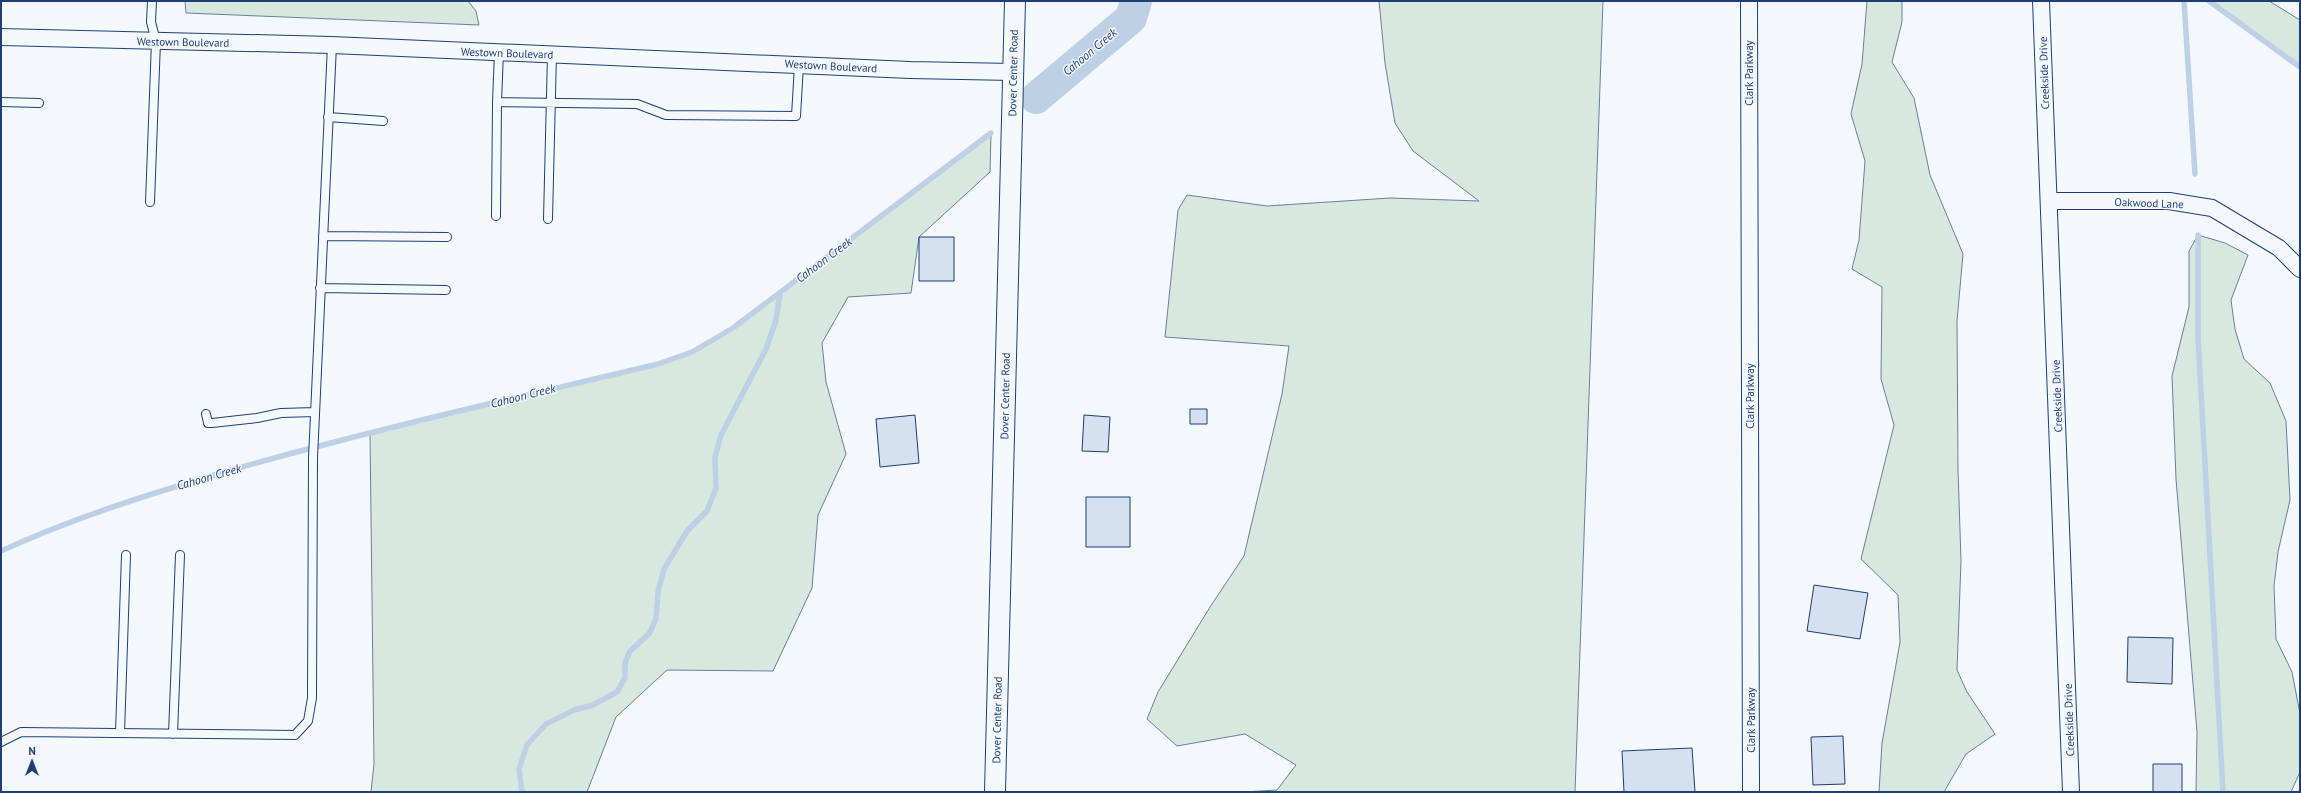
<svg xmlns="http://www.w3.org/2000/svg" width="2301" height="793" font-family="'PT Sans',sans-serif">
  <rect width="100%" height="100%" fill="#f4f7fb"/>
  <path fill="#d7e8df" stroke="#687fa3" d="M185,1H468L476,11L479,25L186,13Z
    M1379,1H1603L1575,792H1244L1277,790L1296,765L1245,734L1177,746L1147,719L1158,692L1210,607L1244,556L1282,394L1289,346L1165,337L1178,210L1187,195L1267,206L1390,198L1479,201L1413,151L1395,123L1385,63Z
    M1867,1H1902V22L1892,62L1914,98L1930,175L1963,254L1957,321L1958,470L1961,561L1957,670L1967,692L1995,734L1966,754L1944,792H1879L1882,743L1900,642L1898,595L1861,559L1894,425L1881,379L1882,287L1852,269L1859,240L1865,161L1851,114L1862,64Z
    M2209,1H2269L2300,20V67Z
    M991,133L990,172L919,237L911,293L848,297L822,343L826,382L846,454L818,515L812,588L773,671L667,670L616,717L587,792H371L374,764L370,433L658,364L692,352L733,328Z
    M2198,235L2225,243L2248,255L2231,300L2235,329L2244,359L2270,383L2286,421L2290,500L2278,552L2274,586L2276,639L2292,672L2300,714V772L2291,792H2196L2197,732L2176,479L2172,376L2189,307V251Z"/>
  <g fill="none" stroke-linecap="round" stroke-linejoin="round">
    <path stroke="#bed0e5" stroke-width="5.5" d="M2184,1L2195,174
      M2209,1L2300,67
      M2198,235V337L2223,792
      M1,551C75,517 153,493 231,470C372,430 515,398 658,364L692,352L733,328L991,133
      M522,792L519,769L527,745L546,724L574,710L593,705L617,692L625,678V663L630,651L649,634L656,619L658,592L664,569L687,531L707,511L716,488L715,457L721,435L766,349L776,320L780,293"/>
    <path stroke="#bed0e5" stroke-width="32" d="M1036,98L1131,18L1136,1"/>
  </g>
  <path fill="#d5e0f0" stroke="#1d3f73" d="M919,237H954V281H919Z
    M1190,409H1207V424H1190Z
    M915,415L919,463L880,467L876,419Z
    M1084,415L1110,417L1108,452L1082,451Z
    M1086,497H1130V547H1086Z
    M1814,585L1868,593L1860,639L1807,631Z
    M2128,637L2173,638L2172,684L2127,682Z
    M1843,736L1845,784L1813,785L1811,737Z
    M1692,748L1695,792H1624L1622,751Z
    M2153,764H2182V792H2153Z"/>
  <g fill="none" stroke-linecap="round" stroke-linejoin="round">
    <g stroke="#1d3f73" stroke-width="10">
      <path id="service" d="M499,52L497,102L637,104L666,115L796,116L799,65
        M1,102L39,103
        M328,117L383,121
        M150,202L156,41L151,22L152,1
        M496,216L497,102
        M548,219L552,54
        M323,236L447,237
        M320,288L446,290
        M206,414L208,423H212L257,418L281,413L315,412
        M120,733L126,555
        M173,734L180,555
        M1,742L21,732L295,735L308,721L312,698L313,458L332,45"/>
    </g>
    <g stroke="#1d3f73" stroke-width="18">
      <path id="minor" d="M1749,1L1751,792
        M2041,1L2071,792
        M1,37L332,45L910,70L1013,72
        M2050,201H2169L2212,208L2279,248L2300,269"/>
    </g>
    <g stroke="#1d3f73" stroke-width="22">
      <path id="tertiary" d="M995,792L1015,1"/>
    </g>
    <use href="#service" stroke="#f4f7fb" stroke-width="8"/>
    <use href="#minor" stroke="#f4f7fb" stroke-width="16"/>
    <use href="#tertiary" stroke="#f4f7fb" stroke-width="20"/>
  </g>
  <g text-anchor="middle" stroke-width="3" stroke-linejoin="round" paint-order="stroke">
    <g font-size="11" fill="#1d3f73" stroke="#f4f7fb">
      <text transform="translate(183 42) rotate(1)" y="4">Westown Boulevard</text>
      <text transform="translate(507 53) rotate(2)" y="4">Westown Boulevard</text>
      <text transform="translate(831 66) rotate(3)" y="4">Westown Boulevard</text>
      <text transform="translate(1013 73) rotate(-89)" y="4">Dover Center Road</text>
      <text transform="translate(1749 73) rotate(-90)" y="4">Clark Parkway</text>
      <text transform="translate(2044 73) rotate(-92)" y="4">Creekside Drive</text>
      <text transform="translate(2149 203) rotate(2)" y="4">Oakwood Lane</text>
      <text transform="translate(1005 396) rotate(-89)" y="4">Dover Center Road</text>
      <text transform="translate(1750 396) rotate(-90)" y="4">Clark Parkway</text>
      <text transform="translate(2057 396) rotate(-92)" y="4">Creekside Drive</text>
      <text transform="translate(997 720) rotate(-89)" y="4">Dover Center Road</text>
      <text transform="translate(1751 720) rotate(-90)" y="4">Clark Parkway</text>
      <text transform="translate(2069 720) rotate(-92)" y="4">Creekside Drive</text>
    </g>
    <g font-size="12" font-style="italic" fill="#1d3f73" stroke="#f4f7fb">
      <text transform="translate(1090 52) rotate(-40)" y="4">Cahoon Creek</text>
      <text transform="translate(824 260) rotate(-37)" y="4">Cahoon Creek</text>
      <text transform="translate(523 396) rotate(-14)" y="4">Cahoon Creek</text>
      <text transform="translate(209 477) rotate(-16)" y="4">Cahoon Creek</text>
    </g>
  </g>
  <rect width="2301" height="793" fill="none" stroke="#1d3f73" stroke-width="4"/>
  <g transform="translate(32 761)" stroke="#f4f7fb" stroke-width="3" paint-order="stroke">
  <path d="M0-3L7 15L0 10L-7 15Z" fill="#1d3f73"/>
  <text y="-6" font-size="11" font-weight="bold" text-anchor="middle" fill="#1d3f73">N</text>
  </g>
</svg>
